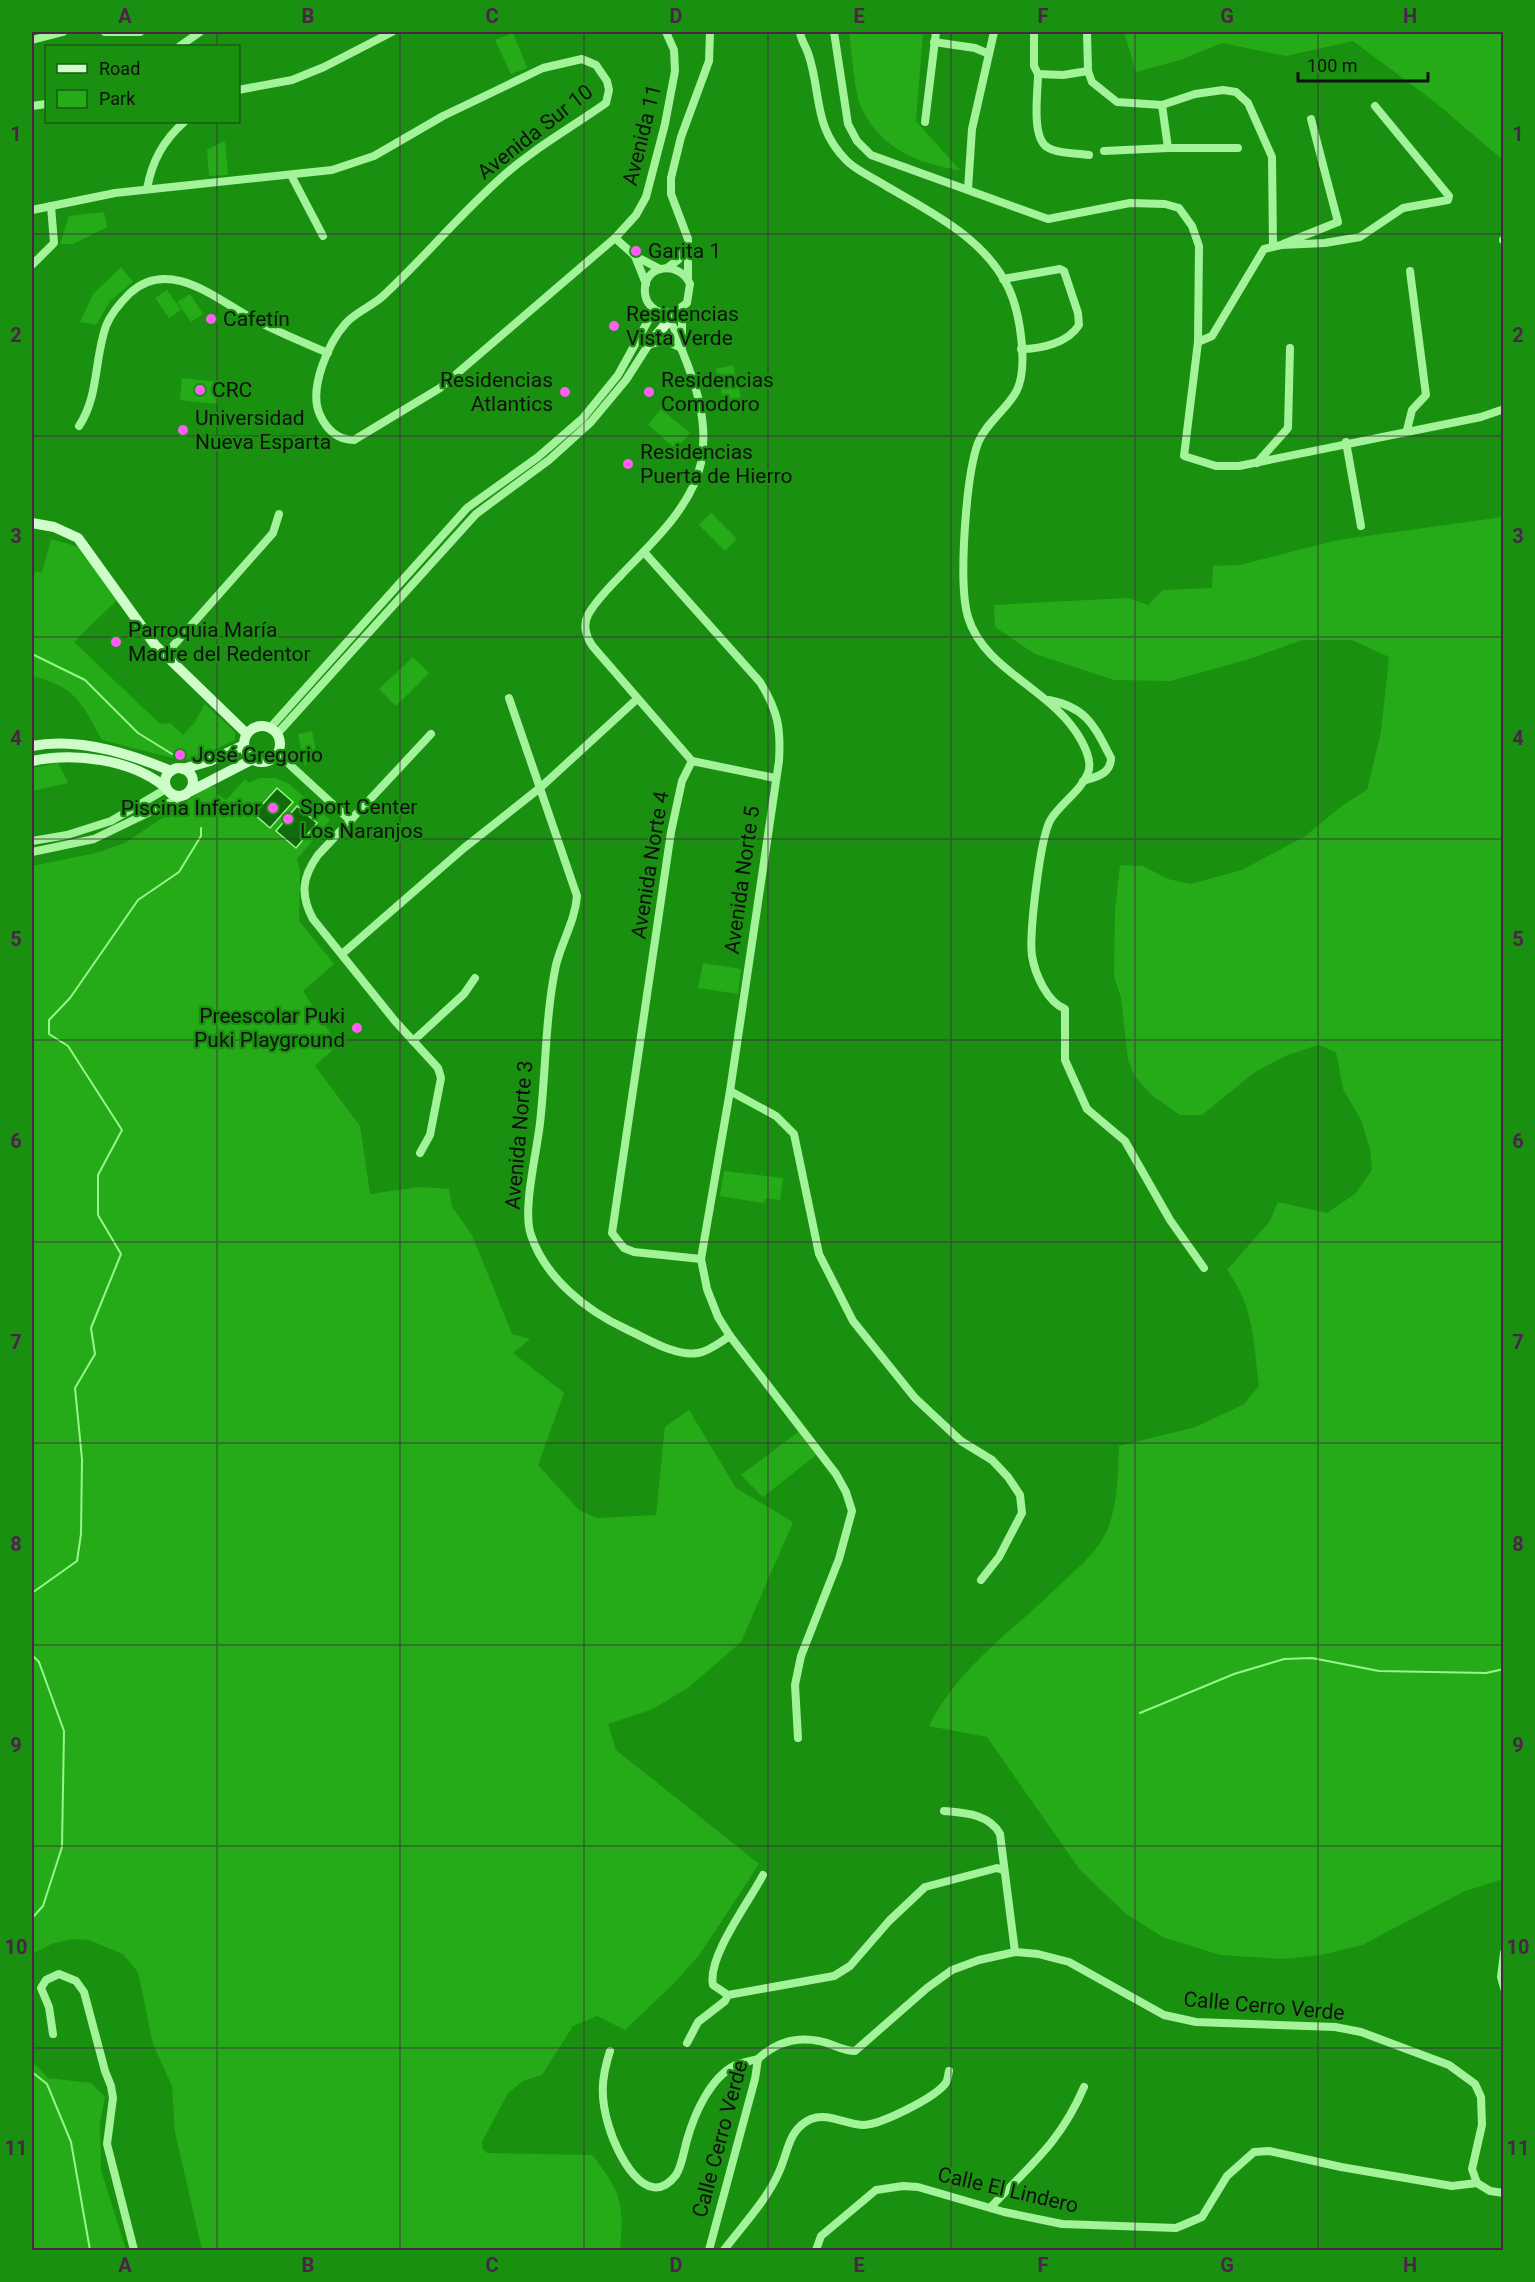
<svg xmlns="http://www.w3.org/2000/svg" width="1535" height="2282" font-family="Roboto,sans-serif">
<style>
.green{fill:#25ab18}
.water{fill:#106c0a;stroke:#97f68c;stroke-width:1.5}
.lines{fill:none;stroke-linecap:round;stroke-linejoin:round}
.stream{stroke:#97f68c;stroke-width:2}
.street{stroke:#a3f39b;stroke-width:8}
.secondary{stroke:#cefdca;stroke-width:10}
.grid{fill:none;stroke:#4c244a;stroke-width:1.5;stroke-opacity:0.55}
.poi-dot{fill:#ff5df3;stroke:#1a9010;stroke-width:2}
.labels{text-anchor:middle;stroke-width:4.5;stroke-linejoin:round;paint-order:stroke}
.street-label{font-size:21px;fill:#111;stroke:#1a9010}
.poi-label{font-size:21px;fill:#111;stroke:#1a9010;text-anchor:start}
.neatline{fill:none;stroke:#4c244a;stroke-width:2}
.grid-label{font-size:20px;text-anchor:middle;font-weight:bold;fill:#4c244a}
</style>
<rect width="100%" height="100%" fill="#1a9010"/>
<g class="green">
<path d="M849 32H923L916 121 960 170C920 165 880 148 862 109 854 93 852 51 849 32Z"/>
<polygon points="1124,32 1503,32 1503,160 1436,103 1353,41 1286,56 1222,43 1180,60 1136,72"/>
<polygon points="513,33 527,68 511,74 495,40"/>
<polygon points="225,141 228,175 209,176 207,150"/>
<polygon points="104,212 107,227 73,244 60,244 69,216"/>
<polygon points="121,267 133,282 110,301 96,325 80,322 93,294"/>
<polygon points="167,290 181,310 169,318 155,298"/>
<polygon points="190,294 203,314 191,322 177,302"/>
<polygon points="733,365 741,397 724,402 716,369"/>
<polygon points="182,378 220,382 217,404 180,400"/>
<polygon points="661,409 690,433 676,449 648,425"/>
<polygon points="711,513 737,539 725,551 699,525"/>
<path d="M1503 517V1879L1465 1891 1362 1945 1321 1955 1283 1959 1220 1955 1163 1937 1126 1914 1080 1870 987 1737 929 1726C960 1664 1017 1628 1065 1580 1078 1568 1093 1555 1102 1540 1118 1514 1118 1475 1119 1446L1196 1427 1244 1404 1259 1386C1253 1341 1255 1309 1227 1270L1270 1221 1278 1202 1327 1213 1355 1194 1372 1170 1370 1149 1361 1120 1343 1089 1336 1052 1318 1045 1285 1056 1255 1072 1202 1115H1180L1150 1094 1134 1075 1128 1059 1121 998 1114 976 1115 911 1120 865 1143 866 1168 879 1190 884 1242 870 1304 837 1343 805 1367 790 1381 732 1389 657 1352 640H1302L1246 660 1170 681 1114 680 1035 654 995 627 994 605 1128 598 1148 605 1163 590 1212 588 1213 566 1240 565 1338 540Z"/>
<path d="M51 539 82 548 119 598 74 642 160 724 170 723 183 735 195 722 205 704 235 732V740L194 759 180 760 102 740C81 702 76 687 32 676V579L36 571 42 573Z"/>
<polygon points="413,657 429,673 396,706 379,689"/>
<polygon points="312,731 318,761 304,765 298,734"/>
<polygon points="58,763 68,783 32,791 32,768"/>
<path d="M259 778H276L289 784 330 820 297 859 300 870 299 921 334 964 303 991 338 1045 315 1066 360 1126 370 1194 420 1187 449 1189 452 1207 472 1235 512 1334 530 1339 513 1353 564 1393 538 1465 579 1510 597 1518 656 1515 665 1427 689 1410 736 1488 793 1522 741 1642 689 1687 653 1709 608 1724 616 1750 759 1864 700 1954 673 1984 625 2030 597 2016 573 2026 542 2075 523 2081 508 2093 482 2142 483 2149 487 2153 592 2155C622 2193 624 2204 620 2250H202L175 2132 172 2086 153 2044 138 1972 123 1954 89 1940 71 1939 51 1944 32 1954V866L96 853 125 843 207 788 214 786 218 788 216 793 226 800 245 779 249 783Z"/>
<polygon points="703,963 741,969 738,994 698,988"/>
<polygon points="724,1171 783,1178 780,1200 765,1198 764,1203 720,1196"/>
<polygon points="798,1432 816,1455 763,1497 741,1475"/>
<polygon points="32,2061 48,2078 91,2083 105,2097 100,2123 101,2170 126,2250 32,2250"/>
</g>
<g class="water">
<polygon points="277,788 293,802 270,828 254,814"/>
<polygon points="297,806 317,823 296,848 276,831"/>
</g>
<g class="lines">
<g class="stream">
<polyline points="32,654 85,680 138,733 172,754"/>
<polyline points="32,1593 77,1561 81,1534 82,1459 75,1388 95,1354 91,1328 121,1254 98,1215 98,1175 122,1130 68,1046 49,1034 49,1020 70,998 138,900 179,872 201,836 201,828"/>
<polyline points="32,1655 39,1662 64,1731 62,1847 43,1906 32,1918"/>
<polyline points="1140,1713 1234,1674 1284,1659 1312,1658 1379,1671 1486,1673 1504,1669"/>
<polyline points="32,2072 47,2084 71,2142 90,2250"/>
</g>
<g class="street">
<polyline points="105,32 140,32"/>
<path d="M800 32C801 40 805 45 808 53 822 93 812 126 847 161 857 171 874 178 886 186 932 213 985 238 1009 289 1020 313 1029 368 1016 392 1005 411 986 423 978 443 966 476 958 584 968 617 984 671 1053 689 1081 740 1086 749 1092 763 1088 773 1081 791 1061 803 1051 819 1040 836 1029 935 1032 956 1035 974 1047 1002 1065 1009V1060L1087 1109 1125 1141 1170 1220 1204 1268"/>
<polyline points="834,32 848,124 857,141 871,155 1048,219 1130,203 1165,204 1179,208 1192,226 1199,246 1198,342 1184,456 1216,466 1239,466 1481,417 1504,409"/>
<polyline points="1034,32 1034,66 1038,74 1063,75 1088,71"/>
<polyline points="1087,32 1088,71 1092,82 1117,102 1162,105 1195,94 1223,90 1236,92 1248,103 1272,157 1273,246"/>
<polyline points="32,40 63,32"/>
<polyline points="934,42 975,48 989,54"/>
<polyline points="180,46 200,32"/>
<path d="M1038 74C1038 91 1031 137 1047 147 1057 154 1077 153 1089 155"/>
<polyline points="238,90 292,80 324,67 392,32"/>
<polyline points="1162,105 1168,148 1238,148"/>
<polyline points="32,106 46,104"/>
<polyline points="925,122 936,32"/>
<polyline points="1104,151 1168,148"/>
<polyline points="291,175 323,236"/>
<path d="M147 189C152 161 163 141 184 122"/>
<polyline points="968,189 972,129 994,32"/>
<path d="M32 210 115 193 332 170 374 156 443 116 543 68 582 59 596 65 607 81 609 90 606 103C572 127 533 149 502 177 460 214 424 258 383 296 372 306 356 312 346 323 328 343 308 390 320 415 327 430 338 440 354 440L440 388 615 238 636 215 646 197 665 124 675 71 674 50 666 32"/>
<polyline points="615,238 635,256 660,269"/>
<polyline points="1503,240 1504,240"/>
<polyline points="1283,244 1338,222 1311,119"/>
<polyline points="635,256 646,284"/>
<polyline points="32,265 54,243 51,206"/>
<polyline points="667,268 678,260 686,247"/>
<polyline points="688,279 688,239 671,194 671,178 681,137 709,61 710,32"/>
<path d="M1003 279 1060 269 1064 271 1078 313 1079 325C1068 343 1041 349 1021 349"/>
<path d="M656 311 673 313 687 303 690 284C680 260 642 264 645 293 646 309 662 312 671 323 676 329 678 340 681 348 696 384 709 423 701 463 692 506 653 542 623 573 611 586 596 600 588 615 582 626 587 640 595 649L692 761 682 781 671 832 612 1233 624 1248 634 1252 701 1259"/>
<polyline points="1198,342 1212,336 1264,249 1281,245 1325,243 1360,237 1403,208 1448,200 1449,196 1375,106"/>
<polyline points="682,347 682,308"/>
<path d="M79 426C99 396 94 360 106 326 111 313 120 303 130 293 171 256 219 302 257 321 280 333 305 343 328 353"/>
<polyline points="1407,430 1412,410 1426,395 1410,271"/>
<polyline points="1346,442 1361,526"/>
<polyline points="1257,463 1288,428 1290,348"/>
<polyline points="165,655 273,533 279,514"/>
<path d="M509 698 577 896C575 921 562 941 556 965 545 1017 546 1071 540 1123 537 1152 522 1210 531 1235 545 1278 587 1311 626 1329 646 1338 675 1357 698 1353 710 1351 720 1342 730 1336L718 1317 707 1289 701 1259 730 1091 779 761C781 728 778 711 760 682L644 552"/>
<path d="M1049 700C1088 708 1094 726 1111 758 1111 774 1096 777 1083 781"/>
<polyline points="270,728 467,508 538,457 583,418 618,375 654,310"/>
<polyline points="277,734 476,514 549,460 591,422 626,380 649,344 667,341 681,348"/>
<polyline points="278,754 351,821"/>
<polyline points="692,761 775,778"/>
<polyline points="32,841 67,835 111,821 166,789"/>
<polyline points="32,852 94,839 181,797"/>
<polyline points="342,954 464,848 541,787 637,699"/>
<polyline points="413,1041 464,994 475,978"/>
<polyline points="730,1091 776,1116 794,1134 819,1254 853,1321 915,1398 961,1441 992,1460 1008,1477 1020,1495 1022,1513 999,1557 981,1580"/>
<path d="M420 1153 430 1135 441 1078 438 1068 395 1021 313 919C300 895 302 877 318 855L431 734"/>
<polyline points="730,1336 836,1474 846,1492 852,1511 839,1559 801,1656 795,1685 798,1738"/>
<path d="M944 1811C965 1813 989 1814 1000 1834L1015 1952"/>
<path d="M763 1875C749 1902 707 1957 713 1985L728 1995 834 1976 850 1966 889 1921 925 1887 997 1868 1003 1870"/>
<polyline points="1504,1953 1501,1977 1504,1988"/>
<polyline points="53,2034 49,2007 41,1988 46,1980 59,1974 76,1981 84,1992 105,2071 111,2086 113,2098 107,2144 134,2250"/>
<polyline points="687,2043 698,2022 725,2001 728,1995"/>
<path d="M610 2051C601 2079 600 2098 609 2127 616 2151 646 2214 676 2175 682 2166 684 2150 687 2140 694 2115 710 2077 736 2065 742 2062 751 2061 758 2059"/>
<path d="M991 2207C1031 2164 1060 2143 1084 2087"/>
<path d="M709 2250 755 2079 758 2059C775 2043 794 2036 819 2041 832 2043 842 2051 855 2051L927 1988 952 1970 979 1960 1015 1952 1038 1954 1069 1962 1164 2015 1196 2022 1335 2027 1361 2032 1449 2065 1475 2084 1481 2097 1482 2125 1472 2169 1477 2183"/>
<path d="M724 2250C742 2226 767 2200 779 2172 788 2153 788 2129 811 2119 828 2112 846 2125 864 2125 882 2124 934 2098 945 2084 948 2081 948 2075 949 2071"/>
<polyline points="816,2250 821,2236 876,2190 903,2186 918,2187 1004,2212 1062,2224 1176,2228 1202,2217 1227,2176 1254,2152 1269,2151 1341,2167 1452,2186 1477,2183 1490,2191 1504,2193"/>
</g>
<g class="secondary">
<polyline points="649,344 676,312"/>
<polyline points="32,523 54,527 78,538 155,645 247,734"/>
<circle cx="262" cy="744" r="18"/>
<path d="M32 746C77 737 129 753 171 771"/>
<path d="M32 761C73 752 131 759 165 787"/>
<circle cx="179" cy="782" r="14"/>
<polyline points="183,769 210,761 244,745"/>
<polyline points="191,791 253,759"/>
</g>
</g>
<path class="grid" d="M217 32V46M400 32V2250M584 32V2250M768 32V2250M951 32V2250M1135 32V2250M1318 32V2250M217 122V2250M32 234H1504M32 436H1504M32 637H1504M32 839H1504M32 1040H1504M32 1242H1504M32 1443H1504M32 1645H1504M32 1846H1504M32 2048H1504"/>
<g class="poi-dot">
<circle cx="636" cy="251" r="6"/>
<circle cx="211" cy="319" r="6"/>
<circle cx="614" cy="326" r="6"/>
<circle cx="200" cy="390" r="6"/>
<circle cx="565" cy="392" r="6"/>
<circle cx="649" cy="392" r="6"/>
<circle cx="183" cy="430" r="6"/>
<circle cx="628" cy="464" r="6"/>
<circle cx="116" cy="642" r="6"/>
<circle cx="180" cy="755" r="6"/>
<circle cx="273" cy="808" r="6"/>
<circle cx="288" cy="819" r="6"/>
<circle cx="357" cy="1028" r="6"/>
</g>
<g class="labels">
<g class="street-label">
<text transform="translate(535 132) rotate(-38)" y="7">Avenida Sur 10</text>
<text transform="translate(642 135) rotate(-76)" y="7">Avenida 11</text>
<text transform="translate(650 865) rotate(-81)" y="7">Avenida Norte 4</text>
<text transform="translate(742 880) rotate(-82)" y="7">Avenida Norte 5</text>
<text transform="translate(519 1135) rotate(-85)" y="7">Avenida Norte 3</text>
<text transform="translate(1264 2006) rotate(5)" y="7">Calle Cerro Verde</text>
<text transform="translate(720 2139) rotate(-75)" y="7">Calle Cerro Verde</text>
<text transform="translate(1008 2190) rotate(13)" y="7">Calle El Lindero</text>
</g>
<g class="poi-label">
<text x="648" y="258">Garita 1</text>
<text x="626" y="321">Residencias<tspan x="626" dy="24">Vista Verde</tspan></text>
<text x="223" y="326">Cafetín</text>
<text x="553" y="387" text-anchor="end">Residencias<tspan x="553" dy="24">Atlantics</tspan></text>
<text x="661" y="387">Residencias<tspan x="661" dy="24">Comodoro</tspan></text>
<text x="212" y="397">CRC</text>
<text x="195" y="425">Universidad<tspan x="195" dy="24">Nueva Esparta</tspan></text>
<text x="640" y="459">Residencias<tspan x="640" dy="24">Puerta de Hierro</tspan></text>
<text x="128" y="637">Parroquia María<tspan x="128" dy="24">Madre del Redentor</tspan></text>
<text x="192" y="762">José Gregorio</text>
<text x="300" y="814">Sport Center<tspan x="300" dy="24">Los Naranjos</tspan></text>
<text x="261" y="815" text-anchor="end">Piscina Inferior</text>
<text x="345" y="1023" text-anchor="end">Preescolar Puki<tspan x="345" dy="24">Puki Playground</tspan></text>
</g>
</g>
<rect width="1535" height="2282" fill="none" stroke="#1a9010" stroke-width="66"/>
<rect x="45" y="45" width="195" height="78" fill="#1a9010" stroke="#165d10" stroke-width="1.5"/>
<rect x="57" y="64" width="30" height="9" fill="#cefdca" stroke="#165d10" stroke-width="1.5"/>
<text x="99" y="75" font-size="18" fill="#111111">Road</text>
<rect x="57" y="90" width="30" height="18" fill="#25ab18" stroke="#165d10" stroke-width="1.5"/>
<text x="99" y="105" font-size="18" fill="#111111">Park</text>
<path d="M1298 72v9h130v-9" fill="none" stroke="#111111" stroke-width="3"/>
<text x="1307" y="72" font-size="18" fill="#111111" stroke="#1a9010" stroke-width="4.5" paint-order="stroke">100 m</text>
<rect x="33" y="33" width="1469" height="2216" class="neatline"/>
<g class="grid-label">
<text x="125" y="23">A</text>
<text x="308" y="23">B</text>
<text x="492" y="23">C</text>
<text x="676" y="23">D</text>
<text x="859" y="23">E</text>
<text x="1043" y="23">F</text>
<text x="1227" y="23">G</text>
<text x="1410" y="23">H</text>
<text x="16" y="141">1</text>
<text x="1518" y="141">1</text>
<text x="16" y="342">2</text>
<text x="1518" y="342">2</text>
<text x="16" y="543">3</text>
<text x="1518" y="543">3</text>
<text x="16" y="745">4</text>
<text x="1518" y="745">4</text>
<text x="16" y="946">5</text>
<text x="1518" y="946">5</text>
<text x="16" y="1148">6</text>
<text x="1518" y="1148">6</text>
<text x="16" y="1349">7</text>
<text x="1518" y="1349">7</text>
<text x="16" y="1551">8</text>
<text x="1518" y="1551">8</text>
<text x="16" y="1752">9</text>
<text x="1518" y="1752">9</text>
<text x="16" y="1954">10</text>
<text x="1518" y="1954">10</text>
<text x="16" y="2155">11</text>
<text x="1518" y="2155">11</text>
<text x="125" y="2272">A</text>
<text x="308" y="2272">B</text>
<text x="492" y="2272">C</text>
<text x="676" y="2272">D</text>
<text x="859" y="2272">E</text>
<text x="1043" y="2272">F</text>
<text x="1227" y="2272">G</text>
<text x="1410" y="2272">H</text>
</g>
</svg>
